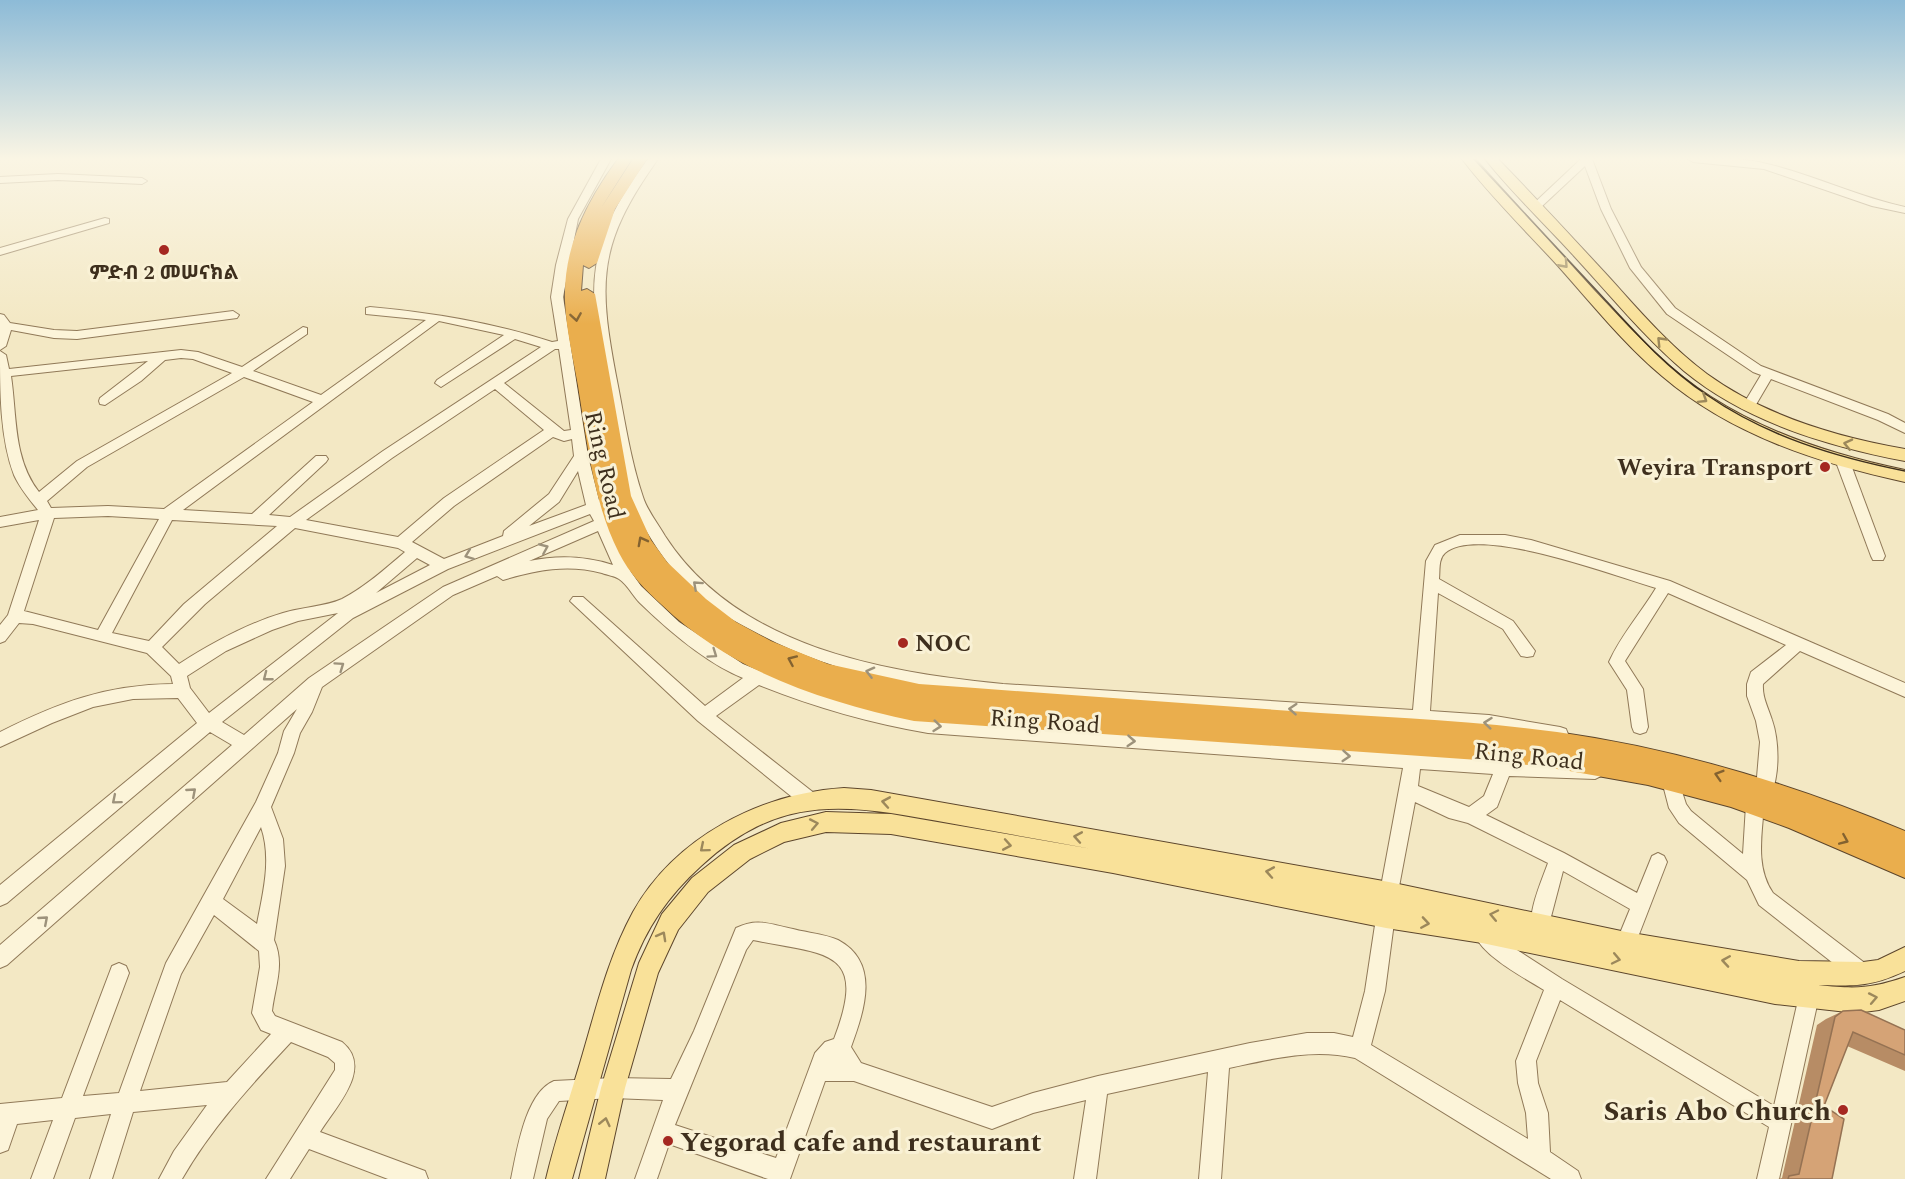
<svg xmlns="http://www.w3.org/2000/svg" width="1905" height="1179" font-family="Spectral,'Noto Sans Ethiopic',serif">
<style>
.lines{fill:none;stroke-linecap:round;stroke-linejoin:round}
.minor-casing{stroke:#907958;stroke-width:2}
.major-casing{stroke:#5d462c;stroke-width:2}
.highway-casing{stroke:#5d462c;stroke-width:2}
.minor{fill:#fcf4d9;fill-rule:evenodd}
.major{fill:#f9e199;fill-rule:evenodd}
.highway{fill:#eaae4d;fill-rule:evenodd}
.tram{stroke:#3e2f1d;stroke-width:1.5}
.wall{fill:#b78c65}
.building{fill:#d5a376;stroke:#957253;stroke-width:1.5}
.oneway{stroke:#9c885b}
.oneway2{stroke:#836230}
.oneway3{stroke:#9d927b}
.poi-dot{fill:#a52821;stroke:#f9f1d5;stroke-width:2}
.labels{text-anchor:middle;stroke-width:6;stroke-linejoin:round;paint-order:stroke}
.far-poi-label{font-size:20px;font-weight:bold;fill:#3e2f1d;stroke:#f9f1d5}
.street-label{font-size:24px;fill:#3e2f1d;stroke:#f9f1d5}
.poi-label{font-size:24px;font-weight:bold;fill:#3e2f1d;stroke:#f9f1d5;text-anchor:end}
.near-poi-label{font-size:28px;font-weight:bold;fill:#3e2f1d;stroke:#f9f1d5;text-anchor:end}
</style>
<rect width="100%" height="100%" fill="#f3e8c4"/>
<g class="lines">
<defs>
<g id="minor">
<path d="M601 159H611L578 219 563 297 588 456 599 500H607L609 504 602 509 605 516H614L616 520 610 526 631 572 641 586 679 622 743 664 810 691 854 704 928 719 1601 766 1604 771 1601 776 1595 779 1509 776 1497 807 1486 815 1564 853 1637 893 1652 856 1658 853 1664 856 1667 862 1633 950 1626 952 1619 950 1616 943 1630 909 1563 871 1547 932 1540 934 1533 932C1526 915 1542 880 1548 863L1468 823 1449 818 1415 802 1398 892 1385 991 1371 1045 1528 1139 1526 1113 1518 1083 1516 1061 1544 990C1523 977 1484 957 1474 934L1477 927 1484 925 1491 927 1514 948 1562 979 1774 1106 1799 996 1802 989 1809 986 1816 989 1819 996 1779 1179H1757L1769 1127 1560 1000 1536 1061 1538 1083 1548 1113 1550 1152 1578 1171 1581 1179H1551L1355 1058C1313 1048 1271 1059 1229 1068L1221 1179H1199L1208 1072 1107 1094 1096 1179H1074L1086 1100 1033 1113 992 1129 854 1081H825L790 1179H768L669 1144 657 1179H635L663 1100 613 1098 559 1101 547 1119 533 1179H511C517 1151 525 1093 554 1081L613 1078 671 1079 694 1031 736 928C758 917 771 925 793 929 808 933 825 934 838 940 881 963 864 1011 851 1047L861 1063 992 1107 1033 1093 1098 1076 1250 1043 1307 1033H1334L1353 1037 1365 991 1380 892 1403 768 928 733C869 723 814 707 759 685L716 716 814 793 817 799 814 805 808 807 802 805 698 721 570 601 573 597H583L705 706 743 678C706 663 669 631 640 603 633 596 627 584 619 579 615 576 607 575 602 573 567 564 537 570 503 580L497 576 453 595 322 687 312 712 300 733 294 753 271 807 283 839 285 866 274 940C285 964 275 986 272 1011L275 1016 342 1042C374 1068 336 1106 320 1132L425 1171 428 1179H388L309 1149 290 1179H266L335 1070V1063L328 1057 291 1042C251 1085 211 1128 182 1179H159L174 1151 207 1105 133 1112 112 1179H90L111 1114 75 1118 53 1179H31L53 1120 17 1124 8 1150 0 1153V1104L62 1098 112 966 119 963 126 966 129 973 83 1096 119 1093 166 963 256 802 278 753 284 731 297 709 7 965 0 968V945L232 745 210 732 7 903 0 906V885L197 723 178 698 133 699 93 707 52 723 0 747V732C60 702 105 685 173 684L171 676 147 653 33 624 19 623 5 641 0 643V625L8 615 39 520 0 527V517L38 510C29 499 20 488 14 475 0 438 0 391 0 351L6 355 9 369 181 350 198 352 242 367 303 327 307 328V334L253 371 321 395 426 320 366 314V308L370 307C434 313 490 322 552 342L558 341 551 297 556 265 568 219ZM439 321 504 335 437 380 435 383 441 387 515 339 541 347 383 451 290 517 269 515 326 462 328 459 326 456H316L252 514 183 510ZM555 349H559L571 430 564 431 504 383ZM181 358 193 359 232 373 77 461 39 492C13 459 17 416 11 376L148 361 100 398 99 401 100 404 105 405 141 381 165 360ZM244 377 313 402 164 509 108 506 51 508 47 501 87 467ZM495 389 544 430 444 498 398 537 306 520 392 458ZM553 437 564 441 572 439 574 456 549 494 504 531 503 536 444 559 412 542 454 506ZM578 471 586 505 529 526 559 502ZM590 514 594 521 443 587 309 678 244 735 222 722 353 618 448 569ZM108 516 159 519 98 630 24 611 54 518ZM172 520 277 526 184 604 149 641 112 633ZM295 528 398 548 405 552C385 569 365 587 342 599 324 607 302 607 283 613 246 624 212 643 179 664L162 647 205 604ZM598 531 613 565C585 556 558 555 529 561ZM417 558 430 565 376 593ZM338 613 209 713 190 688 187 676 226 651 272 630 298 621ZM1420 769 1493 774 1484 796 1469 807 1418 786ZM261 827C272 859 263 892 257 924L223 899ZM214 915 259 951 260 967 252 1013 261 1030 271 1034 227 1082 140 1091 181 974ZM753 940C826 955 869 948 834 1039L825 1042 815 1053 776 1158 675 1125 746 950Z"/>
<path d="M648 159H658C596 246 598 283 618 386 625 422 631 462 643 497 647 510 658 524 665 536 737 647 881 672 1003 684L1413 710 1426 561 1435 545 1460 535H1505L1531 540 1670 581 1905 683V697L1800 651 1763 684C1762 697 1768 707 1772 720 1779 740 1780 774 1771 794L1765 797 1759 794 1756 789 1760 742 1756 721 1747 696V684L1751 672 1786 645 1668 593 1625 661 1643 689 1648 727 1646 732 1640 734 1634 732 1632 727 1627 690 1609 662C1621 635 1641 613 1656 588 1615 576 1479 524 1445 553 1438 559 1440 571 1439 579L1513 621 1535 651 1533 656 1527 657 1521 656 1503 629 1438 593 1430 711 1489 715 1560 727 1566 729 1568 734 1566 739 1560 741 1489 729 1003 698C917 689 836 675 759 634 734 621 708 607 688 586 664 562 644 530 630 500 625 489 624 476 622 465 616 438 610 412 605 385 587 285 585 243 648 159Z"/>
<polygon points="1581,159 1592,159 1611,209 1641,267 1675,308 1761,366 1888,414 1905,423 1905,433 1878,420 1771,379 1754,408 1744,408 1743,405 1761,375 1753,372 1667,314 1630,268 1601,209 1585,166 1540,208 1531,206"/>
<path d="M1688 159C1714 159 1742 157 1767 164 1814 175 1858 197 1905 207V213L1872 206 1764 169 1693 162Z"/>
<polygon points="58,174 142,178 147,181 142,184 58,180 0,183 0,177"/>
<polygon points="105,218 109,219 109,223 0,255 0,248"/>
<polygon points="233,311 239,315 237,318 77,339 54,338 11,330 6,346 0,350 0,314 4,315 10,323 54,330 77,331"/>
<polygon points="1843,457 1850,462 1885,556 1883,560 1873,560 1871,556 1836,462"/>
<path d="M1671 773 1677 776 1686 804 1691 811 1743 854 1746 805 1749 799 1755 797 1761 799 1764 805C1762 834 1755 867 1773 893L1870 967 1873 974 1870 981 1863 984 1856 981 1759 905 1747 880 1679 823 1669 808 1662 781 1665 776Z"/>
</g>
<g id="major">
<path d="M1462 159H1475C1515 203 1554 246 1594 290 1631 329 1665 368 1711 397 1770 435 1837 456 1905 470V482C1818 463 1731 435 1662 376 1624 344 1592 304 1559 267 1527 232 1491 197 1462 159Z"/>
<path d="M1485 159H1498C1535 197 1571 236 1607 275 1638 309 1669 346 1707 374 1765 416 1836 437 1905 449V461C1827 446 1746 422 1684 371 1644 337 1610 295 1574 256 1545 224 1512 193 1485 159Z"/>
<path d="M844 788 871 790 1389 882 1626 932 1799 961 1863 962 1878 960 1905 947V971C1871 987 1855 986 1818 985 1855 989 1870 989 1905 977V1001L1879 1010 1856 1013 1775 1004 1482 943 1386 928 1113 873 891 834 826 832 784 842 750 859 708 892 678 930 658 973 625 1088 605 1179H579L601 1088 639 963 662 914 692 878 734 845 781 823 826 812 891 814 1092 849C1044 840 997 832 949 823 850 805 782 791 701 866 668 896 646 928 631 970L572 1179H546C556 1136 571 1095 583 1053 597 1005 609 956 633 912 675 837 761 793 844 788Z"/>
</g>
<path id="highway" d="M618 159H632L601 208 633 159H647L615 209 597 263 589 268 583 265 581 291 587 289 595 294 631 496 651 540 667 562 706 599 736 622 771 641 828 664 919 684C1043 693 1167 702 1291 711 1380 717 1469 720 1557 732 1677 749 1793 784 1905 831V878L1789 828 1731 807 1648 785 1564 770 1507 762 914 721C822 701 732 672 662 605 645 590 629 573 619 553 593 502 587 441 578 386 573 358 566 329 565 301 563 247 587 201 618 159Z"/>
</defs>
<use href="#minor" class="minor-casing"/>
<use href="#major" class="major-casing"/>
<use href="#highway" class="highway-casing"/>
<use href="#minor" class="minor"/>
<use href="#major" class="major"/>
<use href="#highway" class="highway"/>
<path class="tram" d="M1474 159C1515 203 1557 248 1598 292 1632 329 1665 367 1707 395 1766 436 1835 457 1905 471"/>
</g>
<polygon class="wall" points="1843,1011 1905,1030 1905,1071 1847,1046 1824,1106 1832,1179 1778,1179 1782,1178 1817,1025 1826,1019"/>
<polygon class="building" points="1861,1010 1905,1030 1905,1055 1853,1032 1824,1106 1844,1119 1832,1179 1788,1179 1789,1176 1799,1174 1835,1017 1843,1011"/>
<defs><path id="oneway-chevron" d="M-2-3.5L2.5 0L-2 3.5" fill="none" stroke-width="1.6" stroke-linecap="round" stroke-linejoin="round" transform="scale(1.5)"/></defs>
<g class="oneway">
<use href="#oneway-chevron" transform="translate(1564 264) rotate(48)"/>
<use href="#oneway-chevron" transform="translate(1661 341) rotate(-134)"/>
<use href="#oneway-chevron" transform="translate(1703 399) rotate(32)"/>
<use href="#oneway-chevron" transform="translate(1848 444) rotate(-167)"/>
<use href="#oneway-chevron" transform="translate(886 802) rotate(-170)"/>
<use href="#oneway-chevron" transform="translate(814 824) rotate(-11)"/>
<use href="#oneway-chevron" transform="translate(1078 837) rotate(-170)"/>
<use href="#oneway-chevron" transform="translate(1007 845) rotate(10)"/>
<use href="#oneway-chevron" transform="translate(704 848) rotate(140)"/>
<use href="#oneway-chevron" transform="translate(1270 872) rotate(-170)"/>
<use href="#oneway-chevron" transform="translate(1494 915) rotate(-168)"/>
<use href="#oneway-chevron" transform="translate(1425 923) rotate(9)"/>
<use href="#oneway-chevron" transform="translate(662 936) rotate(-61)"/>
<use href="#oneway-chevron" transform="translate(1616 959) rotate(12)"/>
<use href="#oneway-chevron" transform="translate(1726 961) rotate(-171)"/>
<use href="#oneway-chevron" transform="translate(1873 998) rotate(-11)"/>
<use href="#oneway-chevron" transform="translate(605 1122) rotate(-77)"/>
</g>
<g class="oneway2">
<use href="#oneway-chevron" transform="translate(576 317) rotate(81)"/>
<use href="#oneway-chevron" transform="translate(642 541) rotate(-118)"/>
<use href="#oneway-chevron" transform="translate(792 660) rotate(-156)"/>
<use href="#oneway-chevron" transform="translate(1719 775) rotate(-163)"/>
<use href="#oneway-chevron" transform="translate(1844 840) rotate(23)"/>
</g>
<g class="oneway3">
<use href="#oneway-chevron" transform="translate(544 548) rotate(-23)"/>
<use href="#oneway-chevron" transform="translate(469 555) rotate(159)"/>
<use href="#oneway-chevron" transform="translate(697 585) rotate(-138)"/>
<use href="#oneway-chevron" transform="translate(713 654) rotate(35)"/>
<use href="#oneway-chevron" transform="translate(340 666) rotate(-35)"/>
<use href="#oneway-chevron" transform="translate(870 672) rotate(-166)"/>
<use href="#oneway-chevron" transform="translate(267 677) rotate(142)"/>
<use href="#oneway-chevron" transform="translate(1293 709) rotate(-176)"/>
<use href="#oneway-chevron" transform="translate(1488 723) rotate(-174)"/>
<use href="#oneway-chevron" transform="translate(937 726) rotate(6)"/>
<use href="#oneway-chevron" transform="translate(1131 741) rotate(4)"/>
<use href="#oneway-chevron" transform="translate(1346 756) rotate(4)"/>
<use href="#oneway-chevron" transform="translate(192 792) rotate(-41)"/>
<use href="#oneway-chevron" transform="translate(116 800) rotate(140)"/>
<use href="#oneway-chevron" transform="translate(44 920) rotate(-41)"/>
</g>
<linearGradient id="sky" x2="0" y2="1"><stop stop-color="#8dbbd7"/><stop offset="0.49" stop-color="#faf5e4"/><stop offset="1" stop-color="#faf5e4" stop-opacity="0"/></linearGradient>
<rect width="1905" height="324" fill="url(#sky)"/>
<g class="poi-dot">
<circle cx="164" cy="250" r="6"/>
<circle cx="1825" cy="467" r="6"/>
<circle cx="903" cy="643" r="6"/>
<circle cx="1843" cy="1110" r="6"/>
<circle cx="668" cy="1141" r="6"/>
</g>
<g class="labels">
<g class="far-poi-label">
<text x="164" y="279">ምድብ 2 መሠናክል</text>
</g>
<g class="street-label">
<text transform="translate(605 465) rotate(77)" y="8">Ring Road</text>
<text transform="translate(1045 721) rotate(4)" y="8">Ring Road</text>
<text transform="translate(1529 756) rotate(6)" y="8">Ring Road</text>
</g>
<g class="poi-label">
<text x="1813" y="475">Weyira Transport</text>
<text x="915" y="651" text-anchor="start">NOC</text>
</g>
<g class="near-poi-label">
<text x="1831" y="1120">Saris Abo Church</text>
<text x="680" y="1151" text-anchor="start">Yegorad cafe and restaurant</text>
</g>
</g>
</svg>
